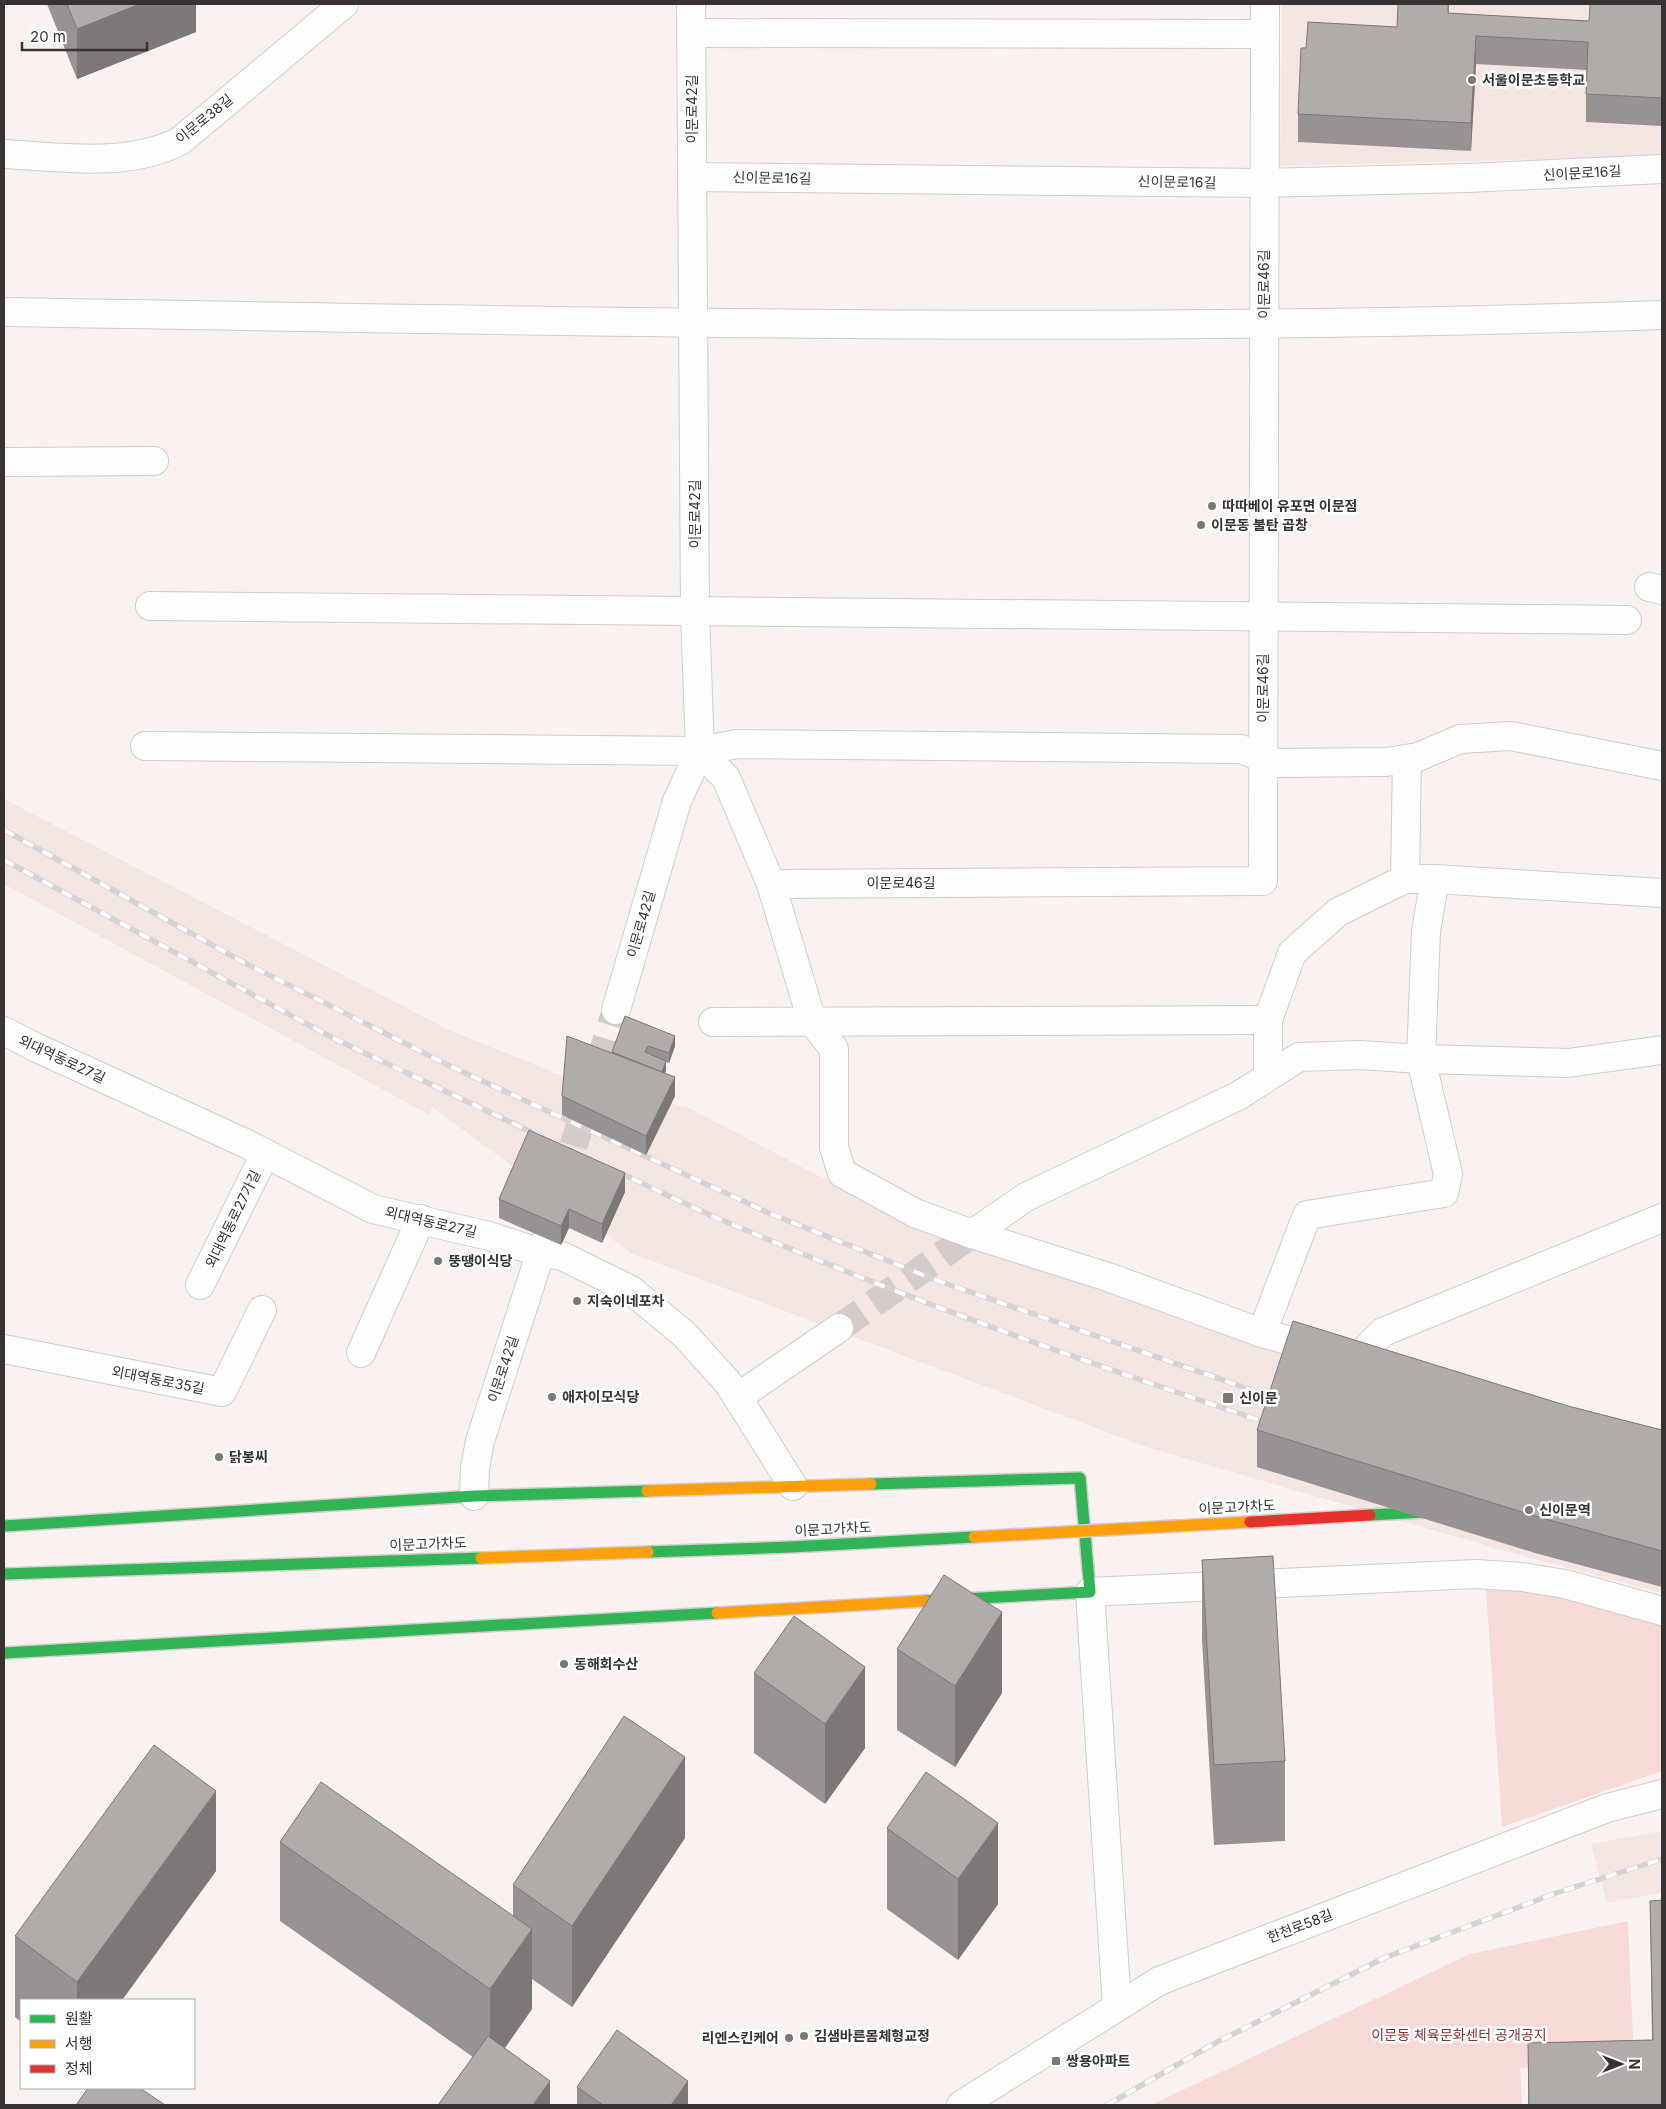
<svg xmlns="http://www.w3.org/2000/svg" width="1666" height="2109" font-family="Inter,'Noto Sans KR',sans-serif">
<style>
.built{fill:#f4e4e2}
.green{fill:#f7dad8}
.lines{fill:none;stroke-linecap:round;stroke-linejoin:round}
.street-tunnel{stroke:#d3ccca;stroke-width:28;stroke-dasharray:28 14;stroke-linecap:butt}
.street-casing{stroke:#d2cccb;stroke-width:30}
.fast-casing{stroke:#d2cccb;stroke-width:14}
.slow-casing{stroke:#d2cccb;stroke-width:14}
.street{stroke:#fefdfd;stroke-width:28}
.fast{stroke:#30b455;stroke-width:11}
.slow{stroke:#ff9f0a;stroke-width:11}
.rail-casing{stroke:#d5d3d2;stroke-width:5.5}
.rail{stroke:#fff;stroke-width:4;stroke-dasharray:11;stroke-linecap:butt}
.fast-bridge-casing{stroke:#d2cccb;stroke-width:14;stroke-linecap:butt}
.slow-bridge-casing{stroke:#d2cccb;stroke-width:14;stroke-linecap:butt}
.jam-bridge-casing{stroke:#d2cccb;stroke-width:14;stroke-linecap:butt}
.fast-bridge{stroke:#30b455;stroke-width:11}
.slow-bridge{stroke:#ff9f0a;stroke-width:11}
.jam-bridge{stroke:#e5322d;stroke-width:11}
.wall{fill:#989392}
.shaded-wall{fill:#7c7877}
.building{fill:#b1abaa;stroke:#7c7877}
.poi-dot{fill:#7c7674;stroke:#fff;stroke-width:2}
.labels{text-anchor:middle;stroke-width:5;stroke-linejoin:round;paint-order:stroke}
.poi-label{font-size:14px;font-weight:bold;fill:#383332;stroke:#fff;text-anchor:start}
.street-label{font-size:14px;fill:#383332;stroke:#fff}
.park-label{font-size:14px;fill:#883336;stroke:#fff}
</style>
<rect width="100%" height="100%" fill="#faf2f0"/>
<g class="built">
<polygon points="1282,4 1662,4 1662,156 1280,166"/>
<polygon points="4,799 447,1029 582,1084 687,1107 832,1183 972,1240 1662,1459 1662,1593 1505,1551 1146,1447 631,1253 432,1107 430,1115 4,884"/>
<polygon points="1662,1831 1662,1893 1607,1903 1591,1844"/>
</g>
<g class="green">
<polygon points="1486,1588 1561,1593 1662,1624 1662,1771 1502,1827"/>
<polygon points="1628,1921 1634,2061 1520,2068 1522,2105 1151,2105 1470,1954"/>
</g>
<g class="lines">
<g class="street-tunnel">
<polyline points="561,1186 616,1010"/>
<polyline points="839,1328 972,1234"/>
</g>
<defs>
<g id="street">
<polyline points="692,33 1265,34"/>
<path d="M4 154C60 157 128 168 180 141L344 4"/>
<polyline points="692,177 1264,183 1467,178 1662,169"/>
<path d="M4 312C556 321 1110 334 1662 315"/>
<polyline points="4,462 154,461"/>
<polyline points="1649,587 1662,590"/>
<path d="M150 606C643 612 1135 614 1627 620"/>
<polyline points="145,746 700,751 737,744 1241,749 1276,763 1386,762 1418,757 1460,739 1511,736 1662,766"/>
<polyline points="700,751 726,778 771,884 812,1021 834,1049 834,1147 842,1173 915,1213 972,1234 1108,1277 1262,1333"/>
<polyline points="1405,879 1407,759"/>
<polyline points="1435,879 1662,893"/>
<polyline points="771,884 1263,881 1265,4"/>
<polyline points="616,1010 677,801 700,751 695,612 691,4"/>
<polyline points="713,1022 1268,1020"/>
<polyline points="4,1031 37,1048 247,1144 373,1209 489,1236 541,1253 562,1256 631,1290 685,1335 729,1384 793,1486"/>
<polyline points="1268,1076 1268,1020 1292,953 1338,912 1405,879 1435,879 1426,931 1421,1059 1448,1174 1444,1193 1307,1215 1262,1333 1356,1359 1383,1332 1662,1218"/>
<polyline points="972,1234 1026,1197 1238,1096 1299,1057 1360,1055 1421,1059 1568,1063 1662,1050"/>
<polyline points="200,1285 265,1154"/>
<polyline points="4,1349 222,1392 262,1310"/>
<polyline points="361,1353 421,1219"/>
<polyline points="738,1397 839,1328"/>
<polyline points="474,1496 475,1468 480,1441 543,1245"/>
<polyline points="1117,2006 1090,1592 1476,1574 1522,1577 1565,1584 1662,1611"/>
<polyline points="961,2105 1159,1981 1607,1808 1662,1794"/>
</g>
<g id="fast">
<polyline points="871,1484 1080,1478 1090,1592 925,1601"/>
<polyline points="4,1526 474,1496 647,1491"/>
<polyline points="4,1653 717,1613"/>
</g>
<g id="slow">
<polyline points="647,1491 871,1484"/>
<polyline points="717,1613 925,1601"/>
</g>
</defs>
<use href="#street" class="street-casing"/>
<use href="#fast" class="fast-casing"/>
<use href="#slow" class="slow-casing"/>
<use href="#street" class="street"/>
<use href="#fast" class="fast"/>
<use href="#slow" class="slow"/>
<defs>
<g id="rail">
<polyline points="4,830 243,962 450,1066 769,1213 933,1279 1280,1400"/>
<polyline points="4,860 331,1037 542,1137"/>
<path d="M612 1169C653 1188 694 1209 736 1226 911 1301 1091 1364 1271 1424"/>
<polyline points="1107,2105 1217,2042 1384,1958 1556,1893 1662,1859"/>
</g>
</defs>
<use href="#rail" class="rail-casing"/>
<use href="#rail" class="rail"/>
<defs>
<g id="fast-bridge">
<polyline points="1370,1515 1443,1511"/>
<polyline points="648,1552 791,1547 974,1537"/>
<polyline points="4,1574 481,1558"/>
</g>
<g id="slow-bridge">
<polyline points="974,1537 1250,1522"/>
<polyline points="481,1558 648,1552"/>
</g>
<polyline id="jam-bridge" points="1250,1522 1370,1515"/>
</defs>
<use href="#fast-bridge" class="fast-bridge-casing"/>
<use href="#slow-bridge" class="slow-bridge-casing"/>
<use href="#jam-bridge" class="jam-bridge-casing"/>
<use href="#fast-bridge" class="fast-bridge"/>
<use href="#slow-bridge" class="slow-bridge"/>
<use href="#jam-bridge" class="jam-bridge"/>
</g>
<g class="wall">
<polygon points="47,4 196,4 196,32 77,79"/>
<polygon points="1449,4 1449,13 1589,21 1662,4 1662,126 1586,122 1586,94 1587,70 1476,64 1471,151 1298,142 1298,114 1306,48 1397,27"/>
<polygon points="625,1016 675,1046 669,1063 666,1062 666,1070 665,1073 675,1096 646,1155 562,1115 562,1096 612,1053"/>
<polygon points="625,1192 602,1243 569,1228 561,1245 499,1218 499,1199"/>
<polygon points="1568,1406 1662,1430 1662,1587 1535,1553 1257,1467 1257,1430"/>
<polygon points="1202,1560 1285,1761 1285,1841 1214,1845 1202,1640"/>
<polygon points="897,1649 1002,1693 955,1767 897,1730"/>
<polygon points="754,1673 865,1748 825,1804 754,1753"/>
<polygon points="887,1828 998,1904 958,1960 887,1909"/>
<polygon points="685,1838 572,2007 532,1979 532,2009 505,2048 550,2105 473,2057 280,1921 280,1842 513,1916 513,1885"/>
<polygon points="216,1871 122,2000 21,2000 21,2022 15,2017 15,1936"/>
<polygon points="1650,1901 1662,2105 1528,2105 1528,2043 1652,2040"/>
<polygon points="577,2087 688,2105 577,2105"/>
</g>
<g class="shaded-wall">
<polygon points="140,4 196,4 196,32 77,79 77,29"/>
<polygon points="1476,36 1476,64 1471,151 1471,123"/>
<polygon points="675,1036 675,1046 669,1063 669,1053"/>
<polygon points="666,1061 666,1070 662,1082 662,1072"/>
<polygon points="675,1077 675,1096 646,1155 646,1136"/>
<polygon points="625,1173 625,1192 602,1243 602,1224"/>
<polygon points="569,1209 569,1228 561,1245 561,1226"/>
<polygon points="1002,1612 1002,1693 955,1767 955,1686"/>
<polygon points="865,1667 865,1748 825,1804 825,1724"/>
<polygon points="685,1757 685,1838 572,2007 572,1926"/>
<polygon points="216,1791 216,1871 122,2000 77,2000 77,1982"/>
<polygon points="998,1823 998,1904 958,1960 958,1879"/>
<polygon points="532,1929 532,2009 490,2069 490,1989"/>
<polygon points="550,2081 550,2105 533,2105"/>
<polygon points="688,2081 688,2105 671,2105"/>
</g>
<g class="building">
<polygon points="67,4 140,4 77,29"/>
<polygon points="1398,4 1448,4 1448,13 1589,21 1590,4 1662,4 1662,98 1586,94 1588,42 1476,36 1471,123 1298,114 1301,48 1306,48 1308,22 1397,27"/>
<polygon points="625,1016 675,1036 669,1053 648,1046 645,1052 666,1061 662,1072 612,1052"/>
<polygon points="567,1036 675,1077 646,1136 562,1096"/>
<polygon points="529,1130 625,1173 602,1224 569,1209 561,1226 499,1199"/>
<polygon points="1293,1321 1568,1406 1662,1430 1662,1551 1535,1516 1257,1430"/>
<polygon points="1273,1556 1285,1761 1214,1765 1202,1560"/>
<polygon points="944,1575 1002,1612 955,1686 897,1649"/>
<polygon points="794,1616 865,1667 825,1724 754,1673"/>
<polygon points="624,1716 685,1757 572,1926 513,1885"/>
<polygon points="154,1745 216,1791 77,1982 15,1936"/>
<polygon points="926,1772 998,1823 958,1879 887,1828"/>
<polygon points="321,1782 532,1929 490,1989 280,1842"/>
<polygon points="1662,1900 1662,2105 1529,2105 1528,2043 1653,2040 1650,1901"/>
<polygon points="617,2030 688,2081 671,2105 603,2105 577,2087"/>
<polygon points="488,2036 550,2081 533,2105 438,2105"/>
<polygon points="88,2088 140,2088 165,2105 76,2105"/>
</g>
<g class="poi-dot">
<circle cx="1472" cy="80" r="5"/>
<circle cx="1212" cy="506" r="5"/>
<circle cx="1201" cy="525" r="5"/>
<circle cx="438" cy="1261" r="5"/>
<circle cx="577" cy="1301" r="5"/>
<circle cx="552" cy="1397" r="5"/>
<rect x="1222" y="1392" width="12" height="12" rx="2.5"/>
<circle cx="219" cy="1457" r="5"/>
<circle cx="1529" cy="1510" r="5"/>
<circle cx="564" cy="1664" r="5"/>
<circle cx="804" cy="2036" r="5"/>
<circle cx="789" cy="2038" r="5"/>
<rect x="1051" y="2056" width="10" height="10" rx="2.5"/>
</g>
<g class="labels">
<g class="poi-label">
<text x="1482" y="85">서울이문초등학교</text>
<text x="1222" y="511">따따베이 유포면 이문점</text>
<text x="1211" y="530">이문동 불탄 곱창</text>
<text x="448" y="1266">뚱땡이식당</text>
<text x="587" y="1306">지숙이네포차</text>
<text x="562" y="1402">애자이모식당</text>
<text x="1239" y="1403">신이문</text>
<text x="229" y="1462">닭봉씨</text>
<text x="1539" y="1515">신이문역</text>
<text x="574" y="1669">동해회수산</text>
<text x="814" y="2041">김샘바른몸체형교정</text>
<text x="779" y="2043" text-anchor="end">리엔스킨케어</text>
<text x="1066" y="2066">쌍용아파트</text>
</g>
<g class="street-label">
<text transform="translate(692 109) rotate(-90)" y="5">이문로42길</text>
<text transform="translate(204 119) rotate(-39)" y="5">이문로38길</text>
<text transform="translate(1582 173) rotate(-3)" y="5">신이문로16길</text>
<text transform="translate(772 178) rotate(1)" y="5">신이문로16길</text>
<text transform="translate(1177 182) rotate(1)" y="5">신이문로16길</text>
<text transform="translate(1264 284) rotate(-90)" y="5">이문로46길</text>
<text transform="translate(695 514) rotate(-90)" y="5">이문로42길</text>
<text transform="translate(1263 688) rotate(-90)" y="5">이문로46길</text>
<text x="901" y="888">이문로46길</text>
<text transform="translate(641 924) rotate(-74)" y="5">이문로42길</text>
<text transform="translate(62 1059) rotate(25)" y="5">외대역동로27길</text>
<text transform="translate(233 1219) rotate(-64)" y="5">외대역동로27가길</text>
<text transform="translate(431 1222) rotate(13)" y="5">외대역동로27길</text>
<text transform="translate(503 1369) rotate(-72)" y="5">이문로42길</text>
<text transform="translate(158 1380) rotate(11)" y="5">외대역동로35길</text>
<text transform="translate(1237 1507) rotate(-3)" y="5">이문고가차도</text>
<text transform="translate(833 1529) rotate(-3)" y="5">이문고가차도</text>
<text transform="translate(428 1544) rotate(-2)" y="5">이문고가차도</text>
<text transform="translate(1300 1926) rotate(-21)" y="5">한천로58길</text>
</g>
<g class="park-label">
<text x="1459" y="2040">이문동 체육문화센터 공개공지</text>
</g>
</g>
<rect width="1666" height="2109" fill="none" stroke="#383332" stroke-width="10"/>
<rect x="20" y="1999" width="175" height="90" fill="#ffffff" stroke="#afadad"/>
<rect x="30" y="2015" width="25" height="8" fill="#30b455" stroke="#afadad"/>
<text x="65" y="2024" font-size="15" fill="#383332">원활</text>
<rect x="30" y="2040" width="25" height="8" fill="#ff9f0a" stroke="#afadad"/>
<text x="65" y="2049" font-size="15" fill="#383332">서행</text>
<rect x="30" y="2065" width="25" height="8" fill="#e5322d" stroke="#afadad"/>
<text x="65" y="2074" font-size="15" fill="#383332">정체</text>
<g transform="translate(1621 2064) rotate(90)" stroke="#ffffff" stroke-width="4" paint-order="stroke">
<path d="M0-4L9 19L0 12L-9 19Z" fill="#383332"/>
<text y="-8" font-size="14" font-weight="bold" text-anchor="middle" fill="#383332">N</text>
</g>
<path d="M22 42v8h125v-8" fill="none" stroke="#383332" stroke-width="2.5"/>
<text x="30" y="42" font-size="15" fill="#383332" stroke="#ffffff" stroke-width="4" paint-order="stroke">20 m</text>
</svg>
